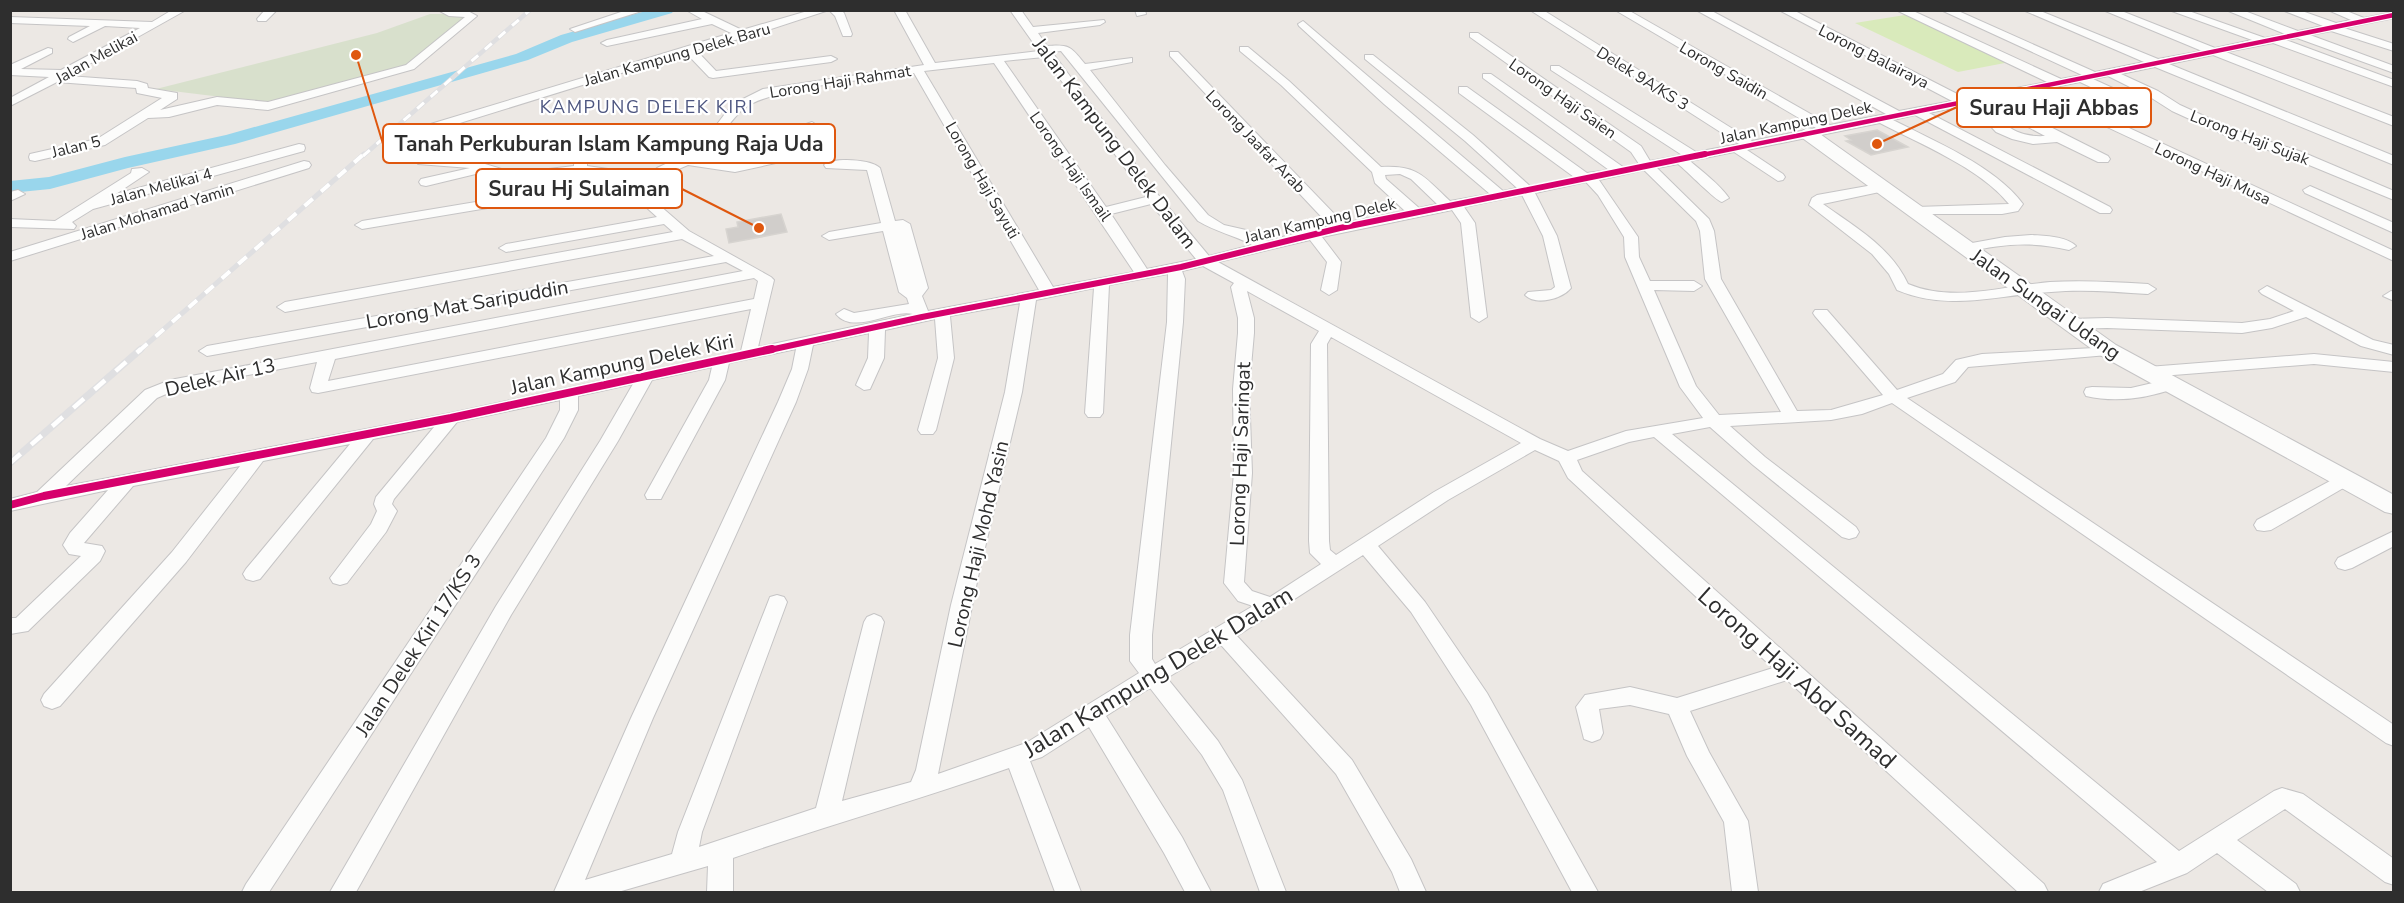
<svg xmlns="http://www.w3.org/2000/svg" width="2404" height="903" font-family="'Nunito Sans',sans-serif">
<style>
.cemetery{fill:#d8e0cc}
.pitch{fill:#d9eabb}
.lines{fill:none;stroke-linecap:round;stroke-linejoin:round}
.river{fill:#99d6ec;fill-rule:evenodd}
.building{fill:#d1cecb;stroke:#d7d4d0;stroke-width:1.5}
.street-casing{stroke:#c5c4c5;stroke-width:2}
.secondary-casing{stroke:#c5c4c5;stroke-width:2}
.street{fill:#fcfcfb;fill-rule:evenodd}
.secondary{fill:#fcfcfb;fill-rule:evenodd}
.rail-far2-casing{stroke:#dfdfe1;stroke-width:4.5}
.rail-far1-casing{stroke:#dfdfe1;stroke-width:5}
.rail-casing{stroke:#dfdfe1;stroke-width:7}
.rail-far2{stroke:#fff;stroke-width:3;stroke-dasharray:9;stroke-linecap:butt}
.rail-far1{stroke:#fff;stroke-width:4;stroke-dasharray:11;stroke-linecap:butt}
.rail{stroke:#fff;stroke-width:4.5;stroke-dasharray:14;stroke-linecap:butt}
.cycleway-far2-casing{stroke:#fff;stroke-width:7}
.cycleway-far1-casing{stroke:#fff;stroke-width:9}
.cycleway-casing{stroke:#fff;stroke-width:11}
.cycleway-far2{stroke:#d6006c;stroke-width:4.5}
.cycleway-far1{stroke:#d6006c;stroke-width:6}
.cycleway{stroke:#d6006c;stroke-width:8}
.labels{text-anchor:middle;stroke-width:4.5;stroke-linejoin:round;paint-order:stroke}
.far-street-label{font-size:16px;fill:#2e2e2e;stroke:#fff}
.far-neighbourhood-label{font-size:18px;letter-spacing:1.5px;fill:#4d5680;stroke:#fff}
.street-label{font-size:20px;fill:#2e2e2e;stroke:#fff}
.near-street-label{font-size:24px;fill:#2e2e2e;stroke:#fff}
.leader{fill:none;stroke:#df570e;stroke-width:2}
.callout-dot{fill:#df570e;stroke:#fff;stroke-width:2}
.callout{fill:#fff;stroke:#df570e;stroke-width:2}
.callout-label{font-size:21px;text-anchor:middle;font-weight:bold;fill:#2e2e2e}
</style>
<rect width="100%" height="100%" fill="#ece8e4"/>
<polygon class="cemetery" points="430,14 458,14 468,18 409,66 271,103 156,89 377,33"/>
<polygon class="pitch" points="1905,15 2010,62 1958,72 1855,23"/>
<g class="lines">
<polygon class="river" points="649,10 674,10 672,13 572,42 528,60 235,144 128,168 50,189 10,193 10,181 49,177 125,157 226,135 516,54 561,35"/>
</g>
<g class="building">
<polygon points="1877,130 1908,147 1871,155 1846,141 1851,140 1845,136"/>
<polygon points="781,214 787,232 729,243 726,229 738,227 737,222"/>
</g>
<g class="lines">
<defs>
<g id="street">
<polygon points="172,10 186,10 68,76 137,81 147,84 148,88 177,93 177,99 160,110 217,97 268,102 406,65 465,17 449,16 438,10 466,10 477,16 414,69 268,110 217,105 169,117 148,118 105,145 35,161 30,160 29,157 30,154 97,139 162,98 137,93 136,88 57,82 10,106 10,98 49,77 10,75 10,65 48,48 52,49 52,53 21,69 61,70 140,28 105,26 73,42 68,39 69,37 90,26 10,23 10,17 152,22"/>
<polygon points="265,10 277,10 266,21 258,21 257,19"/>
<polygon points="627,10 645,10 575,32 570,29"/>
<path d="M686 10H700L742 30 811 10H829L747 37 696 50 716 71 831 56 837 59 831 62 713 78 709 77 686 53 434 131 430 158 455 159 532 141 537 142 538 145 537 148 475 161 515 173 574 166 575 142 581 138 587 142V166L622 171 636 184 657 168 699 148 727 111 737 102 763 89 924 65 894 10H905L935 63 1039 51 1010 10H1021L1033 27 1104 20 1105 22 1100 25 1038 33 1047 46C1070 44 1071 47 1085 64L1132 58V62L1090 70 1165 165 1208 215 1224 225 1246 230 1267 241 1312 229 1330 226 1170 56V52H1178L1343 223 1405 211 1375 183 1372 172 1281 85 1240 51V47H1248L1289 81 1381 167C1419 165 1424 177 1450 201L1490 194 1384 104 1299 26 1298 24 1303 21 1503 191 1517 188 1465 141 1365 59V55H1373L1473 135 1530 186 1574 177 1459 93V87H1467L1587 173 1609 170 1483 78V74H1491L1623 167 1639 164 1631 152 1470 37V33H1478L1641 146 1650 161 1682 155 1551 70V66H1559L1696 152 1739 144 1530 10H1543L1752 141 1816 128 1615 10H1628L1830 125 1886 114 1696 10H1710L1899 111 1952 101 1779 10H1793L1965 98 2047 82 1896 10H1911L2061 79 2082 75 1941 10H1956L2095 72 2144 62 2023 10H2038L2158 59 2202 51 2103 10H2119L2215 48 2252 40 2169 10H2186L2265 38 2285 34 2226 10H2242L2298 31 2323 26 2282 10H2299L2336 23 2351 20 2328 10H2344L2364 18 2394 12V18L2344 28 2394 44V51L2331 31 2310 35 2394 66V73L2297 38 2286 40 2394 80V87L2273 43 2226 52 2394 117V126L2213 55 2169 64 2394 156V165L2155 67 2121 74 2158 91 2180 105 2237 131 2302 152 2394 191V200L2292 158 2229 137 2172 111 2150 97 2108 76 2093 79 2139 100V106H2131L2080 82 2045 89 2394 251V261L2032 92 1995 99 2108 156 2110 159 2108 162H2098L2057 142 2033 144 2012 139 1996 132 1981 116 1962 106 1929 113 2110 207 2112 210 2110 213H2100L1915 115 1893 120C1934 141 1995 166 2023 204L2018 211 2002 214H1911L1909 211 1911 208 1916 207 2009 204C1980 168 1920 144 1880 123L1747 150 1783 174 1785 177 1783 180 1778 181 1734 152 1690 161C1704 173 1718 183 1729 198L1722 202C1716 201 1686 170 1678 164L1657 168 1709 219 1714 231 1721 279 1797 411 1831 410 1883 395 1815 316 1813 313 1815 310H1827L1897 390 1943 374 1956 360 1982 354 2114 347 2116 350 2108 355 1968 367 1955 382 1907 398 2394 725V746L2386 743 1892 403 1862 414 1831 420 1730 426 1765 457 1856 527 1859 532 1856 537 1849 539 1842 537 1753 465 1710 427 1672 434 2179 851 2274 791 2282 788 2303 794 2394 859V885L2385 882 2285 809 2237 840 2296 884 2300 892H2268L2217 853 2187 873 2139 892H2099L2103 884 2157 862 1654 437 1629 442 1577 460 1582 471 2044 884 2048 892H2018L1787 680 1690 711 1709 752 1748 821 1758 892H1732L1724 822 1687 756 1669 714 1630 705 1599 709 1603 733 1600 739 1592 742 1584 739 1576 707 1585 695 1630 687 1677 698 1773 668 1568 478 1559 461 1535 450 1448 500 1378 546 1425 602 1487 693 1598 892H1572L1471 705 1411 612 1363 555 1237 636 1352 760 1411 859 1426 892H1400L1392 872 1336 774 1221 645 1167 678 1218 741 1242 780 1286 892H1260L1223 790 1202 755 1150 688 1106 716 1182 837 1211 892H1185L1164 853 1089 727 1042 757 1030 761 1081 892H1055L1009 768C918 800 825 826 733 858V892H707L708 866 618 892H554L631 718 778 402 792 369 796 349 729 363 725 380 663 495 661 499H647L645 495 709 380 712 367 652 380 618 441 511 615 356 892H330L496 606 600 441 633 384 578 396V410L564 438 269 892H242L246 884 546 438 560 410V400L457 422 394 499 392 504 397 511 386 532 347 583 340 585 333 583 330 578 371 524 377 511 374 504 376 497 434 427 373 439 260 579 253 581 246 579 243 574 246 569 350 444 263 461 186 562 60 706 52 709 44 706 41 700 44 694 172 552 240 466 133 486 84 543 102 546 105 551 100 561 28 631 10 634V618H16L81 556 69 554 63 545 70 533 108 490 10 511V499L37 492 145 390 170 380 743 271 726 262 207 356 199 351 207 346 714 256 682 239 285 312 277 307 285 302 673 232 664 224 506 252 499 248 506 244 657 217 626 189 542 199 362 229 355 225 362 221 542 191 618 182 613 177 580 173 514 181 484 172 426 186 421 185 419 182 421 179 470 168 418 164 416 161 421 149 422 129 424 126 731 33 712 24 607 46 601 43 607 40 702 19ZM1061 51 1198 221C1216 232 1234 235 1252 245L1209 256 1159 196 1052 52ZM1044 57 1146 197 1106 207 1004 61ZM994 63 1134 272 1053 287 924 71ZM914 73 1039 290 928 311 922 296 928 288 910 224 903 220 895 221 880 168C871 159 833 157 824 165L826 168 867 170 881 223 829 232 822 236 829 240 883 231 899 292 907 298 909 304 854 313 844 309 836 314C854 336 892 308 913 314L758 347 774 280 771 277 689 231 643 191 667 174 688 165 735 172 808 156 809 153 803 149 735 164 700 159 708 154 782 141 818 126 812 122 775 135 715 145C723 133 732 119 743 109 771 87 874 79 914 73ZM1981 102 2045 136C2008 138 2003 117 1975 103ZM1644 170 1696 221 1700 231 1705 279 1781 412 1719 415 1696 386 1654 290 1694 291 1702 286 1694 281H1650L1639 257 1638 237 1599 180ZM1400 174 1411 179 1437 204 1419 208 1386 179 1385 175ZM1586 182 1598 195 1624 237 1625 257 1680 387 1703 418 1626 431 1568 451 1540 439 1218 262 1310 240 1327 262 1321 290 1329 295 1337 290 1341 262 1322 237 1452 210 1461 223 1471 317 1479 322 1487 317 1475 223 1464 207 1522 195 1543 236 1555 287 1551 290 1528 292 1525 295C1536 306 1562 299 1571 288L1557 236 1535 193ZM1151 204 1196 259 1147 269 1111 214ZM1203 266 1234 283 1231 287 1238 318V333L1233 389 1234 473 1224 583 1238 601 1253 606 1155 664 1152 659V635L1183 322 1185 279 1182 271ZM1168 274 1167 322 1130 635V661L1139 673 1026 743 938 774 978 577 1022 392 1036 300 1094 288 1085 413 1088 417H1100L1103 413 1109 285ZM754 278 758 281 754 299 328 381 335 359ZM1247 291 1319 331 1311 344 1309 541 1310 553 1321 564 1270 597 1252 591 1244 582 1252 473 1249 389 1254 333V318ZM1020 303 1005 392 951 605 916 770 911 782 842 801 884 622 881 617 874 614 867 617 864 622 816 808 699 847 702 832 787 602 784 597 777 595 770 597 678 832 672 854 585 880 653 718 796 402 808 369 813 345 869 333 868 358 856 385 864 390 870 389 884 358 885 330 935 319 938 358 918 430 921 434H933L936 430 954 358 950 316ZM751 309 741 351 451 413 66 486 157 398 180 388 317 362 310 388 312 392 318 393ZM1331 337 1521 443 1434 492 1336 555 1330 550 1329 541 1327 344Z"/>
<polygon points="829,10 841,10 844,13 852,34 851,36 843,36 835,16"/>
<polygon points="1135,10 1145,10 1146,14 1137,16"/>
<polygon points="299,144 304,145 305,148 304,151 93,209 72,222 76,226 74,229 10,227 10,219 55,221 131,173 132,169 142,168 149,172 116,194"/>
<polygon points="304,161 309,162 311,165 309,168 10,261 10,252"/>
<path d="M1884 183 1889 184 1891 187 1889 190 1823 204C1855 227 1891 247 1908 284 1954 303 2003 286 2050 282 2083 280 2116 282 2148 284L2156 289 2148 294C2116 292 2083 289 2051 292 1996 295 1950 312 1897 290L1889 274 1872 254 1809 205 1812 198 1817 195Z"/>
<polygon points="2310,186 2394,223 2394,233 2305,193 2303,190"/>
<polygon points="18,190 25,194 10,201 10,192"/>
<path d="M2031 235C2045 236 2066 236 2076 246L2069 250C2031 241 2004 244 1966 252L1959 248 1961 245 2005 237Z"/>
<polygon points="2267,286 2373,340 2394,345 2394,355 2361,346 2306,317 2272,328 2242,333 2107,328 2069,329 2061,324 2069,319 2107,318 2242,323 2270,319 2294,311 2262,294 2259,291"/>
<polygon points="2391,291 2394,292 2394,301 2383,296"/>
<polygon points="2314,354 2394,362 2394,372 2314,364 2148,377 2140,372 2148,367"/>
<path d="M2170 379 2176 380 2178 384 2176 388C2148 398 2116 403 2086 396L2084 392 2086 388 2092 387 2131 388Z"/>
<polygon points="2345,473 2352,475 2354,479 2352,483 2271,530 2264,531 2257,530 2254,525 2257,520"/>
<polygon points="2394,531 2394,546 2352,568 2345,570 2338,568 2335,563 2338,558"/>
</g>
<polygon id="secondary" points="1807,128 1813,129 2116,345 2394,495 2394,514 2385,512 2100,355 1801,137 1799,133"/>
</defs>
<use href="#street" class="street-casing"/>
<use href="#secondary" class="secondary-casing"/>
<use href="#street" class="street"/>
<use href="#secondary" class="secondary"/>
<defs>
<polyline id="rail-far2" points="363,156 530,10"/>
<polyline id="rail-far1" points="139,351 364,154"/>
<polyline id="rail" points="10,463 141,349"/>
</defs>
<use href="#rail-far2" class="rail-far2-casing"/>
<use href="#rail-far1" class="rail-far1-casing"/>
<use href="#rail" class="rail-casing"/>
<use href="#rail-far2" class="rail-far2"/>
<use href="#rail-far1" class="rail-far1"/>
<use href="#rail" class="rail"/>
<defs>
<polyline id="cycleway-far2" points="1697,156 2394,15"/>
<polyline id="cycleway-far1" points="765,351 922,317 1181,267 1340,228 1705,154"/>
<polyline id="cycleway" points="10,505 44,496 451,418 772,349"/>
</defs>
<use href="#cycleway-far2" class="cycleway-far2-casing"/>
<use href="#cycleway-far1" class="cycleway-far1-casing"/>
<use href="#cycleway" class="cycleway-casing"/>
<use href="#cycleway-far2" class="cycleway-far2"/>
<use href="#cycleway-far1" class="cycleway-far1"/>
<use href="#cycleway" class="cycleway"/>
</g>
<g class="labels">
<g class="far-street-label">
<text transform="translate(677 54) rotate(-16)" y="6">Jalan Kampung Delek Baru</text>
<text transform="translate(1874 56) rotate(27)" y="6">Lorong Balairaya</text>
<text transform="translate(96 57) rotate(-29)" y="6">Jalan Melikai</text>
<text transform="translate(1724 70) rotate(30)" y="6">Lorong Saidin</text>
<text transform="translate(1643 78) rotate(32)" y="6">Delek 9A/KS 3</text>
<text transform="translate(840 81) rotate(-9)" y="6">Lorong Haji Rahmat</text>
<text transform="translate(1563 98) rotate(35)" y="6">Lorong Haji Saien</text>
<text transform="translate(1796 122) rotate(-12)" y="6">Jalan Kampung Delek</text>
<text transform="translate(2250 137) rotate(21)" y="6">Lorong Haji Sujak</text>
<text transform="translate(1256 141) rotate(46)" y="6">Lorong Jaafar Arab</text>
<text transform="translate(76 146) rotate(-14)" y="6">Jalan 5</text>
<text transform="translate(1071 166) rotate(55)" y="6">Lorong Haji Ismail</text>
<text transform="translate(2213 173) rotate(25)" y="6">Lorong Haji Musa</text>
<text transform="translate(983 180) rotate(60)" y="6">Lorong Haji Sayuti</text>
<text transform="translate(161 186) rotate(-15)" y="6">Jalan Melikai 4</text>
<text transform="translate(157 211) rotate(-17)" y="6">Jalan Mohamad Yamin</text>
<text transform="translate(1320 220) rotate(-13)" y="6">Jalan Kampung Delek</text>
</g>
<g class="far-neighbourhood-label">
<text x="647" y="113">KAMPUNG DELEK KIRI</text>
</g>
<g class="street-label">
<text transform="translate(1115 143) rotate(53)" y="7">Jalan Kampung Delek Dalam</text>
<text transform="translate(467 304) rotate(-10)" y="7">Lorong Mat Saripuddin</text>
<text transform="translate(2046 304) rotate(35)" y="7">Jalan Sungai Udang</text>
<text transform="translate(622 364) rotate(-12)" y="7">Jalan Kampung Delek Kiri</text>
<text transform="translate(220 377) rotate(-13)" y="7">Delek Air 13</text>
<text transform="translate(1240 454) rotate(-88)" y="7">Lorong Haji Saringat</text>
<text transform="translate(978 544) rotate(-77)" y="7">Lorong Haji Mohd Yasin</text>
<text transform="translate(418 645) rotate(-57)" y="7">Jalan Delek Kiri 17/KS 3</text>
</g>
<g class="near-street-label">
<text transform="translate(1158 672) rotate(-31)" y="8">Jalan Kampung Delek Dalam</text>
<text transform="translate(1797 678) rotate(42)" y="8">Lorong Haji Abd Samad</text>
</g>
</g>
<path class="leader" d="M1877 144L1957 107M356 55L383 144M759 228L682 189"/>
<g class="callout-dot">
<circle cx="1877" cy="144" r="6"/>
<circle cx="356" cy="55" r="6"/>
<circle cx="759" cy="228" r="6"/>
</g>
<g class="callout">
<rect x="1957" y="88" width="194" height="39" rx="6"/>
<rect x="383" y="124" width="452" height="39" rx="6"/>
<rect x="476" y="169" width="206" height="39" rx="6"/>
</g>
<g class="callout-label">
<text x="2054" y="115">Surau Haji Abbas</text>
<text x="609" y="151">Tanah Perkuburan Islam Kampung Raja Uda</text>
<text x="579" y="196">Surau Hj Sulaiman</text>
</g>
<rect width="2404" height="903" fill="none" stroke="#2e2e2e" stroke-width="24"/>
</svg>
